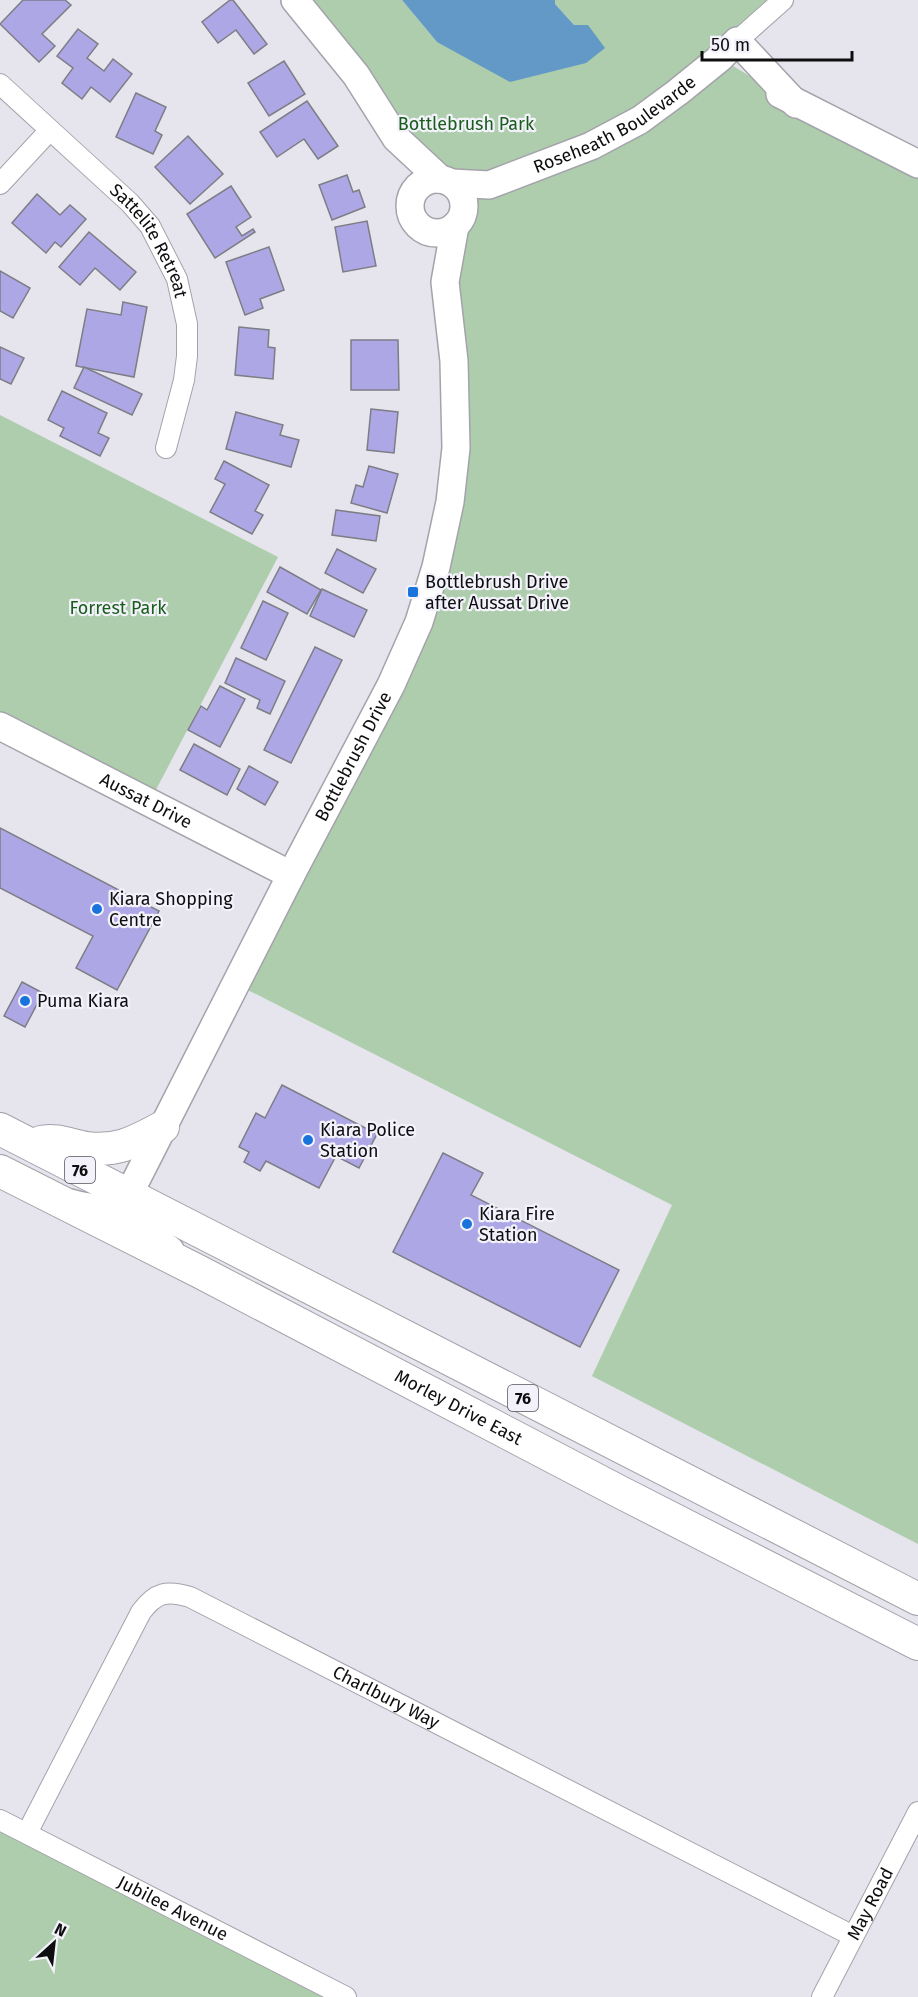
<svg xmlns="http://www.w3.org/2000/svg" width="918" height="1997" font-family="'Fira Sans',sans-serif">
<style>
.green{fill:#adcdac}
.water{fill:#6299c6}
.building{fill:#aea7e6;stroke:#7d7d85;stroke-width:1.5}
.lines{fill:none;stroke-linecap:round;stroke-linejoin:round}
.street-casing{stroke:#a4a3ab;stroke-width:22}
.secondary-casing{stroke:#a4a3ab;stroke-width:30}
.primary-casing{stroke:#a4a3ab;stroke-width:34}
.street{stroke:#fff;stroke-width:20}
.secondary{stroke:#fff;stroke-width:27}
.primary{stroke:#fff;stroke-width:32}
.poi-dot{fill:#1973dd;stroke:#f3f2fb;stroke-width:2}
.labels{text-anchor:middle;stroke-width:4.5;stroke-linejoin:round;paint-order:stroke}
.shield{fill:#f3f2fb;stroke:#535257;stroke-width:1.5}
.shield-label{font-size:16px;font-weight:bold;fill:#0e0e11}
.street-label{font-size:18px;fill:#0e0e11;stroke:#f3f2fb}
.park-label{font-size:18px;fill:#195d1b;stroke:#f3f2fb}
.poi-label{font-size:18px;fill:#0e0e11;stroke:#f3f2fb;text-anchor:start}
</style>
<rect width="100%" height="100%" fill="#e6e5ee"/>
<g class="green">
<polygon points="295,0 402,0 437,42 574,25 555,4 555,0 783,0 720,58 796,104 918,164 918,1544 592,1376 672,1205 236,984 391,685 450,503 445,282 464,210 488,185 440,181"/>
<polygon points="0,415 278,557 149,803 0,726"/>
<polygon points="0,1820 346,1997 0,1997"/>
</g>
<polygon class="water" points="402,0 555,0 555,4 574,25 588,25 605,48 586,63 510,82 437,42"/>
<g class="building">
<polygon points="23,0 65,0 71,5 42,34 55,46 39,62 0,24"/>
<polygon points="230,0 233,0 267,44 254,54 236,30 218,43 202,22"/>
<polygon points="78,29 98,44 87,58 104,71 113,59 132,74 110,102 91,87 82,99 62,83 73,68 57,56"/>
<polygon points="284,61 305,94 269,116 248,83"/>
<polygon points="136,93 166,107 155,131 162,135 153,154 116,137"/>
<polygon points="307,101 338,146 318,159 304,139 277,157 260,132"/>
<polygon points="188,136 223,174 190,204 155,167"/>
<polygon points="347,175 353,192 359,190 365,207 332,220 319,185"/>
<polygon points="231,186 251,217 236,227 242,236 253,229 255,232 215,258 187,214"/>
<polygon points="37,194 60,215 70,205 86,219 61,247 55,242 46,253 12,223"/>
<polygon points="367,221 376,266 343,272 335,227"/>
<polygon points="89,232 136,272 120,290 95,268 80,285 59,267"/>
<polygon points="269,247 284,290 260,299 263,308 245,315 226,262"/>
<polygon points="0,271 30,288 13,318 0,311"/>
<polygon points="123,302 147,307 134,377 76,366 87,309 121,315"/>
<polygon points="239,327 269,330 268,347 275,348 273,379 235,375"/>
<polygon points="351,340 398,340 399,390 351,390"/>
<polygon points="0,347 24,358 11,384 0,379"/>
<polygon points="84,367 142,394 132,415 74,388"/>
<polygon points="62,391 107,413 98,433 109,438 100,456 60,436 64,428 48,420"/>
<polygon points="371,409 398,412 394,453 367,450"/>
<polygon points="236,412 283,425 280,435 299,440 291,467 226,449"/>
<polygon points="224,461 269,485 255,511 263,515 252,534 210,512 225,484 215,479"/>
<polygon points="369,466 398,474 387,513 351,503 356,485 363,487"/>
<polygon points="336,510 380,516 376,541 332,535"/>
<polygon points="337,549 376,569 363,593 325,573"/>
<polygon points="280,567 321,590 307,614 267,592"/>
<polygon points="322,589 367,610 354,637 310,616"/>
<polygon points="263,601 288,613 266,660 241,648"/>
<polygon points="315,647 342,660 291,763 264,750"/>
<polygon points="236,658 285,681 270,714 257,708 260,700 225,683"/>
<polygon points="220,686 245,699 220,747 188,730 201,706 207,710"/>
<polygon points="194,744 240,769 227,795 180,770"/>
<polygon points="249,766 278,782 265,805 237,789"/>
<polygon points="0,828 159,911 117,990 76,968 93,936 0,888"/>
<polygon points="22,982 43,993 25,1027 4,1016"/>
<polygon points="282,1085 377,1134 359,1168 336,1156 319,1188 266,1161 260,1171 244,1162 249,1152 239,1147 256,1113 265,1118"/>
<polygon points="443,1153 483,1173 471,1195 619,1270 580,1347 393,1252"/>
</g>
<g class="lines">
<defs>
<g id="street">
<polyline points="737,41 783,0"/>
<path id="s1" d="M0 84 130 203 150 226 177 279 187 324V356L184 380 166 448"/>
<polyline points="0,184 50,130"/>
<path id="s2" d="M0 1820 346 1997"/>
<path id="s3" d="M27 1833 141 1612C156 1592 167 1590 190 1597L853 1936"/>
<path id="s4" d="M822 1997 918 1812"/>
</g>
<g id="secondary">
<polyline points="295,0 356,75 396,138 440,179"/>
<polyline points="780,94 918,164"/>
<circle cx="437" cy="206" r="27"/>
<path id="s5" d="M452 183 489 185 591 146 640 120 678 92 720 58 737 41 796 104"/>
<path id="s6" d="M0 726 291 875"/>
<path d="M128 1196C136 1219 149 1236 170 1250"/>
<path id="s7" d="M70 1203C95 1210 106 1210 128 1196L291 875 391 685 419 622 436 567 450 502 456 448 454 361 445 282 455 226"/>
</g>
<g id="primary">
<polyline points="0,1129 918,1599"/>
<path d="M41 1142C55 1138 73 1146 87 1148 119 1152 136 1141 163 1127"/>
<path id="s8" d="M0 1171 200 1272 620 1492 918 1644"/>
</g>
</defs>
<use href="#street" class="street-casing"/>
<use href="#secondary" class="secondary-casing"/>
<use href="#primary" class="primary-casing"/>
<use href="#street" class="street"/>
<use href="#secondary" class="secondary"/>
<use href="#primary" class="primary"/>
</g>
<g class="poi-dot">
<rect x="407" y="586" width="12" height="12" rx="3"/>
<circle cx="97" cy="909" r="6"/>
<circle cx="25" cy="1001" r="6"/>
<circle cx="308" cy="1140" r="6"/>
<circle cx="467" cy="1224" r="6"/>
</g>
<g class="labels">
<g class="shield">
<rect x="65" y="1157" width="30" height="26" rx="4.5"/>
<rect x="508" y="1385" width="30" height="26" rx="4.5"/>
</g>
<g class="shield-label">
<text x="80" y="1176">76</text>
<text x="523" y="1404">76</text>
</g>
<g class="street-label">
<text dy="6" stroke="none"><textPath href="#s5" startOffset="177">Roseheath Boulevarde</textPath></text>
<text dy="6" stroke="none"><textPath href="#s1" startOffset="219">Sattelite Retreat</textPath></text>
<text dy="6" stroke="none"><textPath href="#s7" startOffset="555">Bottlebrush Drive</textPath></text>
<text dy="6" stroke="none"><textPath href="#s6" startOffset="164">Aussat Drive</textPath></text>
<text dy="6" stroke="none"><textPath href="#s8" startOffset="516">Morley Drive East</textPath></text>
<text dy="6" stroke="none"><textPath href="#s3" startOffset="525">Charlbury Way</textPath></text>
<text dy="6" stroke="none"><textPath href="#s4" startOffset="105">May Road</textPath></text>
<text dy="6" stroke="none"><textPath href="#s2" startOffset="194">Jubilee Avenue</textPath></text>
</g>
<g class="park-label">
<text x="466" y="130">Bottlebrush Park</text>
<text x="118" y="614">Forrest Park</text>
</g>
<g class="poi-label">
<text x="425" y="588">Bottlebrush Drive<tspan x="425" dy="21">after Aussat Drive</tspan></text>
<text x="109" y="905">Kiara Shopping<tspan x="109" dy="21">Centre</tspan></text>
<text x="37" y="1007">Puma Kiara</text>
<text x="320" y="1136">Kiara Police<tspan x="320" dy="21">Station</tspan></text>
<text x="479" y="1220">Kiara Fire<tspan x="479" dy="21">Station</tspan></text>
</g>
</g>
<g transform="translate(54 1943) rotate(27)" stroke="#f3f2fb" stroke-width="4.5" paint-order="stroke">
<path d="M0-4.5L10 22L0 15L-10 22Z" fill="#0e0e11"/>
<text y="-9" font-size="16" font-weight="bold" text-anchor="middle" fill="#0e0e11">N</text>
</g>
<path d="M702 51v9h150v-9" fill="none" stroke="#0e0e11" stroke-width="3"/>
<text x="711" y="51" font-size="18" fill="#0e0e11" stroke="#f3f2fb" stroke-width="4.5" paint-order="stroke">50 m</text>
</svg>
